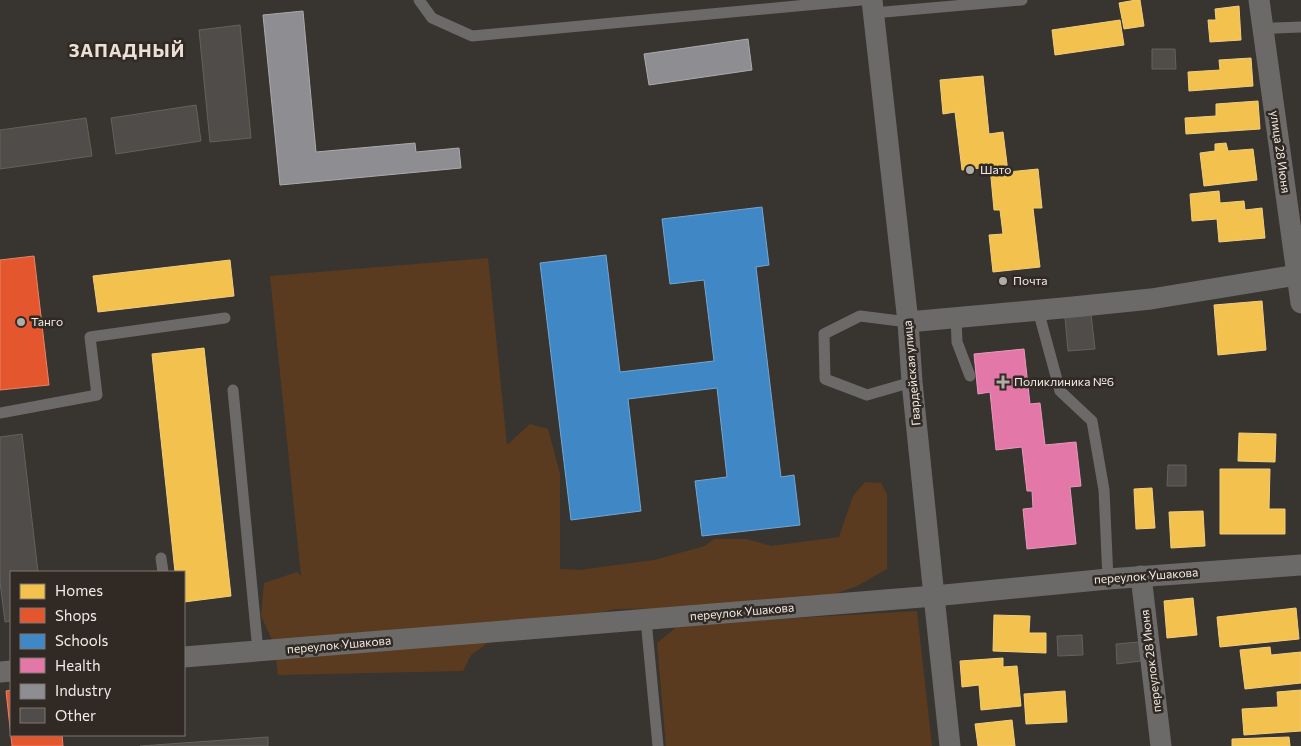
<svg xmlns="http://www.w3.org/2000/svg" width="1301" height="746" font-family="Commissioner,sans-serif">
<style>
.green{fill:#5b3b1f}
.homes{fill:#f2c14e;stroke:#f2ce7c}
.shops{fill:#e4572e;stroke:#e88466}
.schools{fill:#3f88c5;stroke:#74a6d0}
.health{fill:#e377a8;stroke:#e79abb}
.industry{fill:#8d8d92;stroke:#abaaac}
.building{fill:#504c49;stroke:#64615d}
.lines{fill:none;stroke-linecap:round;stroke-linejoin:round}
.service{stroke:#6c6a68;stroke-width:11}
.minor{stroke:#6c6a68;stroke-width:21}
.poi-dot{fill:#b0aca8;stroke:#312923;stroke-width:2}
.labels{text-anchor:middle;stroke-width:5;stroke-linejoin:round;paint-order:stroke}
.street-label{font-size:12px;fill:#f1ece8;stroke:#312923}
.poi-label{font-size:12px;fill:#f1ece8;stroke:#312923;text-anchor:start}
.district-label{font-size:18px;font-weight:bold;letter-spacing:1px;fill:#eae0d8;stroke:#312923}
</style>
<rect width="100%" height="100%" fill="#383430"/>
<g class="green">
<polygon points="488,258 507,445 530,424 548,429 560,474 560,569 579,570 654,560 705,546 714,539 747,539 771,546 839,537 853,496 865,482 881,483 887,494 887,569 857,586 798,607 615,609 489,642 471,655 463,671 278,675 274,644 261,616 264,583 297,572 301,576 270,276"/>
<polygon points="917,611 932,746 666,746 657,643 679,625"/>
</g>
<g class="homes">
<polygon points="1136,0 1140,0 1144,26 1124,29 1119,3"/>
<polygon points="1239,6 1241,40 1210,42 1208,20 1216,20 1215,9"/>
<polygon points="1120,20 1124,45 1055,55 1052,30"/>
<polygon points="1251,58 1253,86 1189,91 1188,72 1220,70 1219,60"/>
<polygon points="983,76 989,134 1003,132 1008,172 1038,169 1042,208 1033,208 1040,267 993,272 989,235 1003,234 1000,210 994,210 990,167 962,170 955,112 943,114 940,80"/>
<polygon points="1258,101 1260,129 1186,134 1185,118 1216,116 1216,104"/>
<polygon points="1226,143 1228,151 1253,149 1257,180 1204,186 1200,153 1215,151 1215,144"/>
<polygon points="1219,191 1220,203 1244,201 1245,210 1262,208 1265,238 1219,242 1217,219 1192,221 1190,194"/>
<polygon points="230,260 234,296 98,312 93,276"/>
<polygon points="1262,301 1266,350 1218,355 1214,305"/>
<polygon points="204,348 231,596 184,602 184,572 175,572 152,354"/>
<polygon points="1239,433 1276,434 1275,462 1238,461"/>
<polygon points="1220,469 1270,469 1269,509 1285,509 1285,534 1220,534"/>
<polygon points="1152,488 1155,528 1136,529 1134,489"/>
<polygon points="1203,511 1205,546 1171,548 1169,512"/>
<polygon points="1193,598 1197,635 1167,638 1164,601"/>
<polygon points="1296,608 1299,639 1220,647 1217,617"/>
<polygon points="994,615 1030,616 1029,633 1046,633 1046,653 993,651"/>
<polygon points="1270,647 1271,655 1301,652 1301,683 1245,689 1240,650"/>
<polygon points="1003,658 1003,667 1017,666 1021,706 981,710 979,685 962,687 960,661"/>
<polygon points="1301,690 1301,731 1244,735 1242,709 1278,707 1277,692"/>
<polygon points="1065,691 1067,722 1026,724 1024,694"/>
<polygon points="1012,720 1015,746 978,746 975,724"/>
<polygon points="1289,737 1290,746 1232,746 1232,739"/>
</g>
<g class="shops">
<polygon points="34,256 49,385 0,390 0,260"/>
<polygon points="11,690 11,735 62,735 63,746 12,746 6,691"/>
</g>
<polygon class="schools" points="762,207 769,265 756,267 781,477 794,475 800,525 702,536 695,481 727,477 717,388 628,399 641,511 571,520 540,263 606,255 620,372 714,361 704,280 670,284 662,219"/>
<polygon class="health" points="1024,349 1030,404 1040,403 1045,445 1076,442 1081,486 1070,487 1076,544 1027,549 1023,509 1033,508 1032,491 1027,491 1022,447 996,450 990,392 978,394 974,354"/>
<g class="industry">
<polygon points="303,11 316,152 415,143 416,152 459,148 461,168 280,185 263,15"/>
<polygon points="748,39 752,70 649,85 644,54"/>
</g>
<g class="building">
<polygon points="240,25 251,138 210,142 199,30"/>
<polygon points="1152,49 1175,49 1176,69 1152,69"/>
<polygon points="196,105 201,141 116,154 111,118"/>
<polygon points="86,118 92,156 0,169 0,130"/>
<polygon points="1091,314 1095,349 1068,351 1065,317"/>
<polygon points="22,434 38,572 11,572 11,621 5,622 0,582 0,437"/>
<polygon points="1168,465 1186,465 1186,486 1167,486"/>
<polygon points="1082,635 1083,655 1058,656 1057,636"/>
<polygon points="1139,642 1141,661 1117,664 1116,644"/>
<polygon points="268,737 268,746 140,746"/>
</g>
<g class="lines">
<g class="service">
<polyline points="419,0 432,18 472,36 861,0"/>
<polyline points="873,13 1022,0"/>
<polyline points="1263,30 1275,28 1301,27"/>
<polyline points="1038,310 1060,391 1092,421 1104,490 1108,579"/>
<polyline points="956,317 957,342 970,376"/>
<polyline points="908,322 860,316 824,334 825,379 867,395 912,382"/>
<polyline points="233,390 258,651"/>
<polyline points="0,413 97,395 90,337 225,318"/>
<polyline points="161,558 163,572"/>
<polyline points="646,620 658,746"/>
</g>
<g class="minor">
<polyline points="872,0 908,322 912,382 934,596 950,746"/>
<polyline points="1259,0 1301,303"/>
<polyline points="908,322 1073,307 1151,299 1297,275"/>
<polyline points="1141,576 1161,746"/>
<polyline points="184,657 934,596 1108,579 1301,565"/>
<polyline points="0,672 11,671"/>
</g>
</g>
<g class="poi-dot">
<circle cx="970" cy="170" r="5"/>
<circle cx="1003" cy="281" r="5"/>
<circle cx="21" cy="322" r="5"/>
<path d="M1000.5 374.5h5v5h5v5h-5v5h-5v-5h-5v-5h5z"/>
</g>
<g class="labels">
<g class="street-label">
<text transform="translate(1280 152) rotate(82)" y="4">улица 28 Июня</text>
<text transform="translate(912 373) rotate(-95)" y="4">Гвардейская улица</text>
<text transform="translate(1146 576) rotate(-4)" y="4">переулок Ушакова</text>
<text transform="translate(742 612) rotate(-5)" y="4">переулок Ушакова</text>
<text transform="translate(339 645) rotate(-5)" y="4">переулок Ушакова</text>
<text transform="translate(1151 661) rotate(-97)" y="4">переулок 28 Июня</text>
</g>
<g class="poi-label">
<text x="980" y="174">Шато</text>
<text x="1013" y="285">Почта</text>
<text x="31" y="326">Танго</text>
<text x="1014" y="386">Поликлиника №6</text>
</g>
<g class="district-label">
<text x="127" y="57">ЗАПАДНЫЙ</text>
</g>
</g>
<rect x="10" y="571" width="175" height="165" fill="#312923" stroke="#7e7772"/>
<rect x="20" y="584" width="25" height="15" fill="#f2c14e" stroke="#7e7772"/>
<text x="55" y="596" font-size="15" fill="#f1ece8">Homes</text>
<rect x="20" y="608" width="25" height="15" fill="#e4572e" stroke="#7e7772"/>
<text x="55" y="621" font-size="15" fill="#f1ece8">Shops</text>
<rect x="20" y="634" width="25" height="15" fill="#3f88c5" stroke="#7e7772"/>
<text x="55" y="646" font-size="15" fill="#f1ece8">Schools</text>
<rect x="20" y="658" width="25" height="15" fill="#e377a8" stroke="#7e7772"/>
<text x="55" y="671" font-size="15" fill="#f1ece8">Health</text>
<rect x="20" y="684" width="25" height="15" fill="#8d8d92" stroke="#7e7772"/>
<text x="55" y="696" font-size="15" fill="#f1ece8">Industry</text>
<rect x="20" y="708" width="25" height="15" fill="#504c49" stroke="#7e7772"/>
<text x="55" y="721" font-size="15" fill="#f1ece8">Other</text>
</svg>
